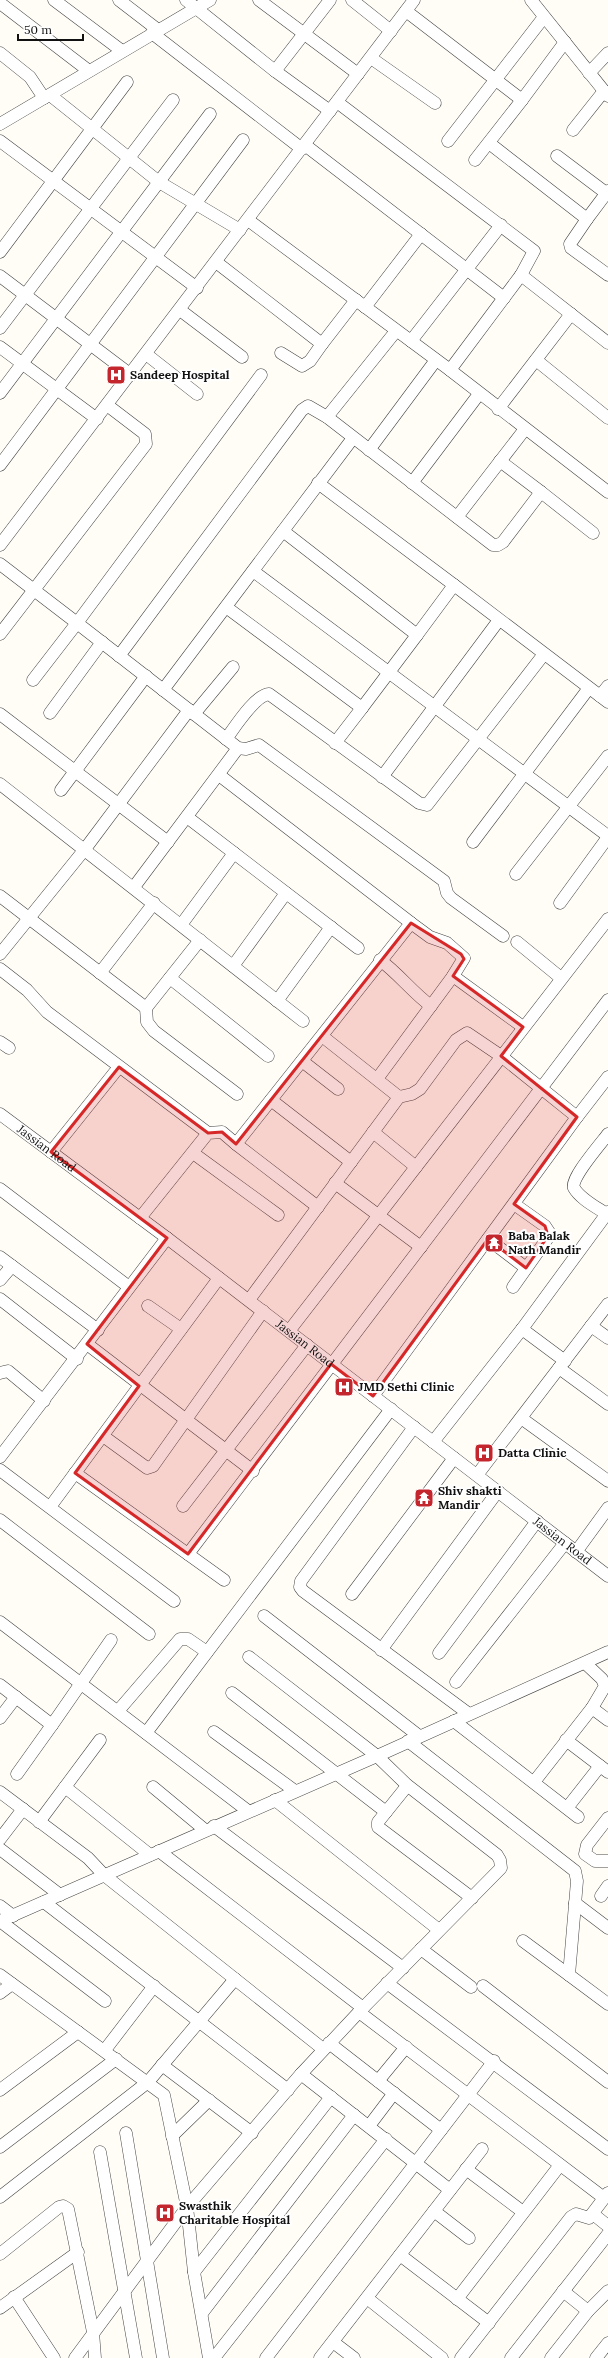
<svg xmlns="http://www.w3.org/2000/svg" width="608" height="2358" font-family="Lora,serif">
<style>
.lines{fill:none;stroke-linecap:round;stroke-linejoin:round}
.minor-casing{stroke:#444;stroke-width:13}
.minor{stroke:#fff;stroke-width:12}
.marked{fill:#d62828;fill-opacity:0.2;stroke:#d62828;stroke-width:3;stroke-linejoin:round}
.labels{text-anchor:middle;stroke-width:4;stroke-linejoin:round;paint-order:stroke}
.poi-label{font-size:12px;font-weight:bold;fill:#111;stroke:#fff;text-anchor:start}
.street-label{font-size:12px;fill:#111;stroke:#fff}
</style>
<rect width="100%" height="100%" fill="#fffdf5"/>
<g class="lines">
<defs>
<g id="minor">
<polyline points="54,0 122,51"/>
<polyline points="119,0 158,30"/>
<polyline points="186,0 275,71 330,0"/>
<polyline points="259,0 358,74"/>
<polyline points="352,0 391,31"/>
<polyline points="531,0 608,96"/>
<polyline points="0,3 89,71"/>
<polyline points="406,11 522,100 565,42"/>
<polyline points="152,33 302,149"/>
<polyline points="0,53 30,77 44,98"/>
<polyline points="371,58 435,103"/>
<polyline points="275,71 330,111"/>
<polyline points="589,73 608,53"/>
<polyline points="50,95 159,182 240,230"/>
<polyline points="0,124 210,0"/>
<polyline points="573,130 604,91"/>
<polyline points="0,141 197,288"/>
<polyline points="448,141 544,17"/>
<polyline points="489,143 587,219 608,191"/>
<polyline points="305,145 504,298"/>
<polyline points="557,156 606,193"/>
<polyline points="475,160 522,100"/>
<polyline points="587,219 570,244 571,248 608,275"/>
<polyline points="248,220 450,370 521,275 534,251 337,102"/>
<polyline points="0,252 127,82"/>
<polyline points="216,262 322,344 356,300"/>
<polyline points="521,275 608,343"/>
<polyline points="0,276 131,375"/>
<polyline points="365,307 421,234"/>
<polyline points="180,310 242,357"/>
<polyline points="0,328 173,100"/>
<polyline points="411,341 501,225"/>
<polyline points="0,347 97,419"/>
<polyline points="281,353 302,366 310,361 322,344"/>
<polyline points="146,354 197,394"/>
<polyline points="536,360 608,418"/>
<polyline points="450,370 608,492"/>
<polyline points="0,393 210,114"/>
<polyline points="498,409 571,314"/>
<polyline points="327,417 396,331"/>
<polyline points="369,450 436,360"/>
<polyline points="500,461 541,492"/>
<polyline points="0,465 243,140"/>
<polyline points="412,483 479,394"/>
<polyline points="457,517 525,429"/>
<polyline points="283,531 417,635 454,585 318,483"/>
<polyline points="0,545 414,0"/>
<polyline points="0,564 77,623 261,375"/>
<polyline points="253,571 608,836"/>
<polyline points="454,585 608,702"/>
<polyline points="226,607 362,708 417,635"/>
<polyline points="0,634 146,444 145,434 107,405"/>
<polyline points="119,656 302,410 308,406 327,417 493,545 498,545 503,542 541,492 593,533"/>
<polyline points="33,680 77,623 238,748 246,749 259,745 444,881 447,893 451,898 503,936"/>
<polyline points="163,690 353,438"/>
<polyline points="600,696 608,686"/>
<polyline points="50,713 102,642"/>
<polyline points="0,714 168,842"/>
<polyline points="194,714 233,667"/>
<path d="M226 739C235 727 255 695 269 694L419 803 427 805 544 654"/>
<polyline points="335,743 362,708"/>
<polyline points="219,775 411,923 236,1144 318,1207"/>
<polyline points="382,777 499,620"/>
<polyline points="0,784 303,1021"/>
<polyline points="61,790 146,676"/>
<polyline points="187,817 358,948"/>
<polyline points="473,842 589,688"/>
<polyline points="516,874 608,756"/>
<polyline points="134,887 238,748"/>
<polyline points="0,896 146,1008 200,940"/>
<polyline points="560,903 608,837"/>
<polyline points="181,925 234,853"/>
<polyline points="517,942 561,978"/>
<polyline points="0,954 85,849 189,710"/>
<path d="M380 960C399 974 412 992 431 1006"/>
<polyline points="233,966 286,893"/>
<polyline points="0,969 27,990 47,1012 208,1133"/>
<polyline points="100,973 154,903"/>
<polyline points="453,976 523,1027"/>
<polyline points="170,978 268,1056"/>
<polyline points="277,1001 331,927"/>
<polyline points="146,1008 147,1022 154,1031 237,1094"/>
<polyline points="0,1042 9,1048"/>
<polyline points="302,1061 338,1089"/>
<polyline points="377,1079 453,976 464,958 447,943 430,937 411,923"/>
<polyline points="399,1097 412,1094 420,1089 456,1040 467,1033 501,1056 577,1117 608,1077"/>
<polyline points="271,1100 351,1162"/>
<path id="s1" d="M0 1114 167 1238 608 1576"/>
<polyline points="373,1132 416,1167"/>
<path d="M608 1134C602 1142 569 1180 574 1188 580 1199 598 1208 608 1215"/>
<polyline points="51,1152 119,1067"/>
<polyline points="193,1153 278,1215"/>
<polyline points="335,1183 421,1247"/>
<polyline points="0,1189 129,1287"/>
<polyline points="140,1218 208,1133 222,1132 236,1144"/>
<polyline points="488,1239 526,1268"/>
<polyline points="0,1257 98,1330"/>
<polyline points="0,1280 12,1266"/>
<polyline points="513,1287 547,1239 549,1232 545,1226 514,1204"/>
<polyline points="0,1299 77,1359"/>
<polyline points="249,1300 399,1097 322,1036"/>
<polyline points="148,1306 181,1329"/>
<polyline points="591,1326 608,1338"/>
<polyline points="522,1329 565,1361"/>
<polyline points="289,1331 608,919"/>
<polyline points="87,1344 253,1471"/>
<polyline points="559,1368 608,1404"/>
<polyline points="0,1373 8,1371 44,1401"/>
<polyline points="373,1396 577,1117"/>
<polyline points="521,1418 608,1481"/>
<polyline points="414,1427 301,1581 300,1587 303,1591 469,1714"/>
<polyline points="103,1436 147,1468 153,1466 263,1311"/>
<polyline points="433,1442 522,1329 608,1212"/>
<polyline points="0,1457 167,1238"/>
<polyline points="0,1470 174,1601"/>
<polyline points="75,1473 224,1580"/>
<polyline points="477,1475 608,1304"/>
<polyline points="183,1506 307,1345"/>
<polyline points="50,1507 219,1278"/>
<polyline points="0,1520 149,1634"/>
<polyline points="576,1552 608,1508"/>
<polyline points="188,1554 608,1000"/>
<polyline points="352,1594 454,1458"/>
<polyline points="264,1616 419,1736"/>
<polyline points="0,1622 248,1811"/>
<polyline points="381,1650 498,1491"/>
<polyline points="439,1653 537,1521"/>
<polyline points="456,1682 565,1543"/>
<polyline points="0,1685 52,1725 17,1774"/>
<polyline points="232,1693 386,1812"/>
<polyline points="592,1708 608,1720"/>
<polyline points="118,1711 180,1639 188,1639 207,1652"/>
<polyline points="0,1718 16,1697"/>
<polyline points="454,1721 578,1817"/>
<polyline points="52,1725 111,1640"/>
<polyline points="214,1732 295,1791"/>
<polyline points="146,1733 391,1409"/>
<polyline points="566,1740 608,1772"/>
<polyline points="408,1741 575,1871 577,1881 569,1975 608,2004"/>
<polyline points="534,1782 592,1708 605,1686 602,1679 585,1663"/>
<polyline points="407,1786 378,1822 378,1827 472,1898"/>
<polyline points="65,1787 150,1855"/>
<polyline points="153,1787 205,1830"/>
<polyline points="0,1792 88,1858 104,1875 323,2049"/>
<polyline points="275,1800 439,1930"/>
<polyline points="567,1808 600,1766"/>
<polyline points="608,1818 587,1845 585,1854 595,1861 608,1861"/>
<polyline points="39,1822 100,1740"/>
<polyline points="214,1826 403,1968"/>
<polyline points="0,1839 23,1809"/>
<polyline points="0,1849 60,1895"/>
<polyline points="159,1851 363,2008"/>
<polyline points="601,1896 608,1886"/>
<polyline points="44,1902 288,2090"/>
<polyline points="575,1903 608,1928"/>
<polyline points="0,1906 13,1916"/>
<polyline points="0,1921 377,1756 608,1652"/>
<polyline points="0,1921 105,2001"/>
<polyline points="523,1941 569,1975"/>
<polyline points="421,1949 471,1987"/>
<polyline points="0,1975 164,2095 187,2207 194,2272 209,2358"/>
<polyline points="387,1983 608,2149"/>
<polyline points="483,1986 608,2082"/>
<polyline points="0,1993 12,1984"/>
<polyline points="359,2012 604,2198"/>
<polyline points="329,2043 441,2130"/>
<polyline points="108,2046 154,1986"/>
<polyline points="162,2065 252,2133"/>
<polyline points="301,2074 450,2190"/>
<polyline points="378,2081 406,2047"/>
<polyline points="0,2090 78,2032"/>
<polyline points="369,2126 394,2093"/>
<polyline points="126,2133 163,2358"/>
<polyline points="172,2136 209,2100"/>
<polyline points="0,2147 116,2059"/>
<polyline points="100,2152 136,2358"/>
<polyline points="466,2169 523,2212"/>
<polyline points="0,2197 148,2082 235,1979"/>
<polyline points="434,2211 469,2238"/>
<polyline points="593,2214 608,2226"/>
<polyline points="0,2254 59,2207 63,2206 68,2209 93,2332 95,2358"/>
<polyline points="400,2255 489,2323"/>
<polyline points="194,2272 331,2097"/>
<polyline points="563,2291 588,2311"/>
<polyline points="14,2297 54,2358"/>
<polyline points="367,2298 442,2358"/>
<polyline points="457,2299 560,2165"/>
<polyline points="0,2308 78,2252"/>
<polyline points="202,2313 354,2115"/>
<polyline points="333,2342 354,2358"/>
<polyline points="75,2358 187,2207 301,2074 359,2012 501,1868 500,1860 497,1855 407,1785 377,1756 249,1657"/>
<polyline points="214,2358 386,2139"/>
<polyline points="266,2358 494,2061"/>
<polyline points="320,2358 482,2149"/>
<polyline points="461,2358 571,2217 576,2214 589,2218 608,2193"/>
<polyline points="511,2358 608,2234"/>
<polyline points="551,2358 588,2311 608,2291"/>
<polyline points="596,2358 608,2343"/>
</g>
</defs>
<use href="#minor" class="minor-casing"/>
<use href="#minor" class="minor"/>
</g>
<path class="marked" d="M411 923 461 954 464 959 453 976 523 1027 501 1056 577 1117 514 1204 545 1226 548 1236 526 1268 488 1239 373 1396 331 1364 188 1554 75 1473 139 1386 87 1344 167 1238 51 1152 119 1067 208 1133 222 1132 236 1144Z"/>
<defs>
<symbol id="hospital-square" viewBox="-11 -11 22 22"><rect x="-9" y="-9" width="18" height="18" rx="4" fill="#c4262e" stroke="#fff"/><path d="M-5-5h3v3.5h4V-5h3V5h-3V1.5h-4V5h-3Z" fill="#fff"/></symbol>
<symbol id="temple-square" viewBox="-11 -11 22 22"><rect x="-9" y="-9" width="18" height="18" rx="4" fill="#c4262e" stroke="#fff"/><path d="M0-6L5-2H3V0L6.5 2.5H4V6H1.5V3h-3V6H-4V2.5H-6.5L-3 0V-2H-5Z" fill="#fff"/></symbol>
</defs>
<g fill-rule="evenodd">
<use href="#hospital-square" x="105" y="364" width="22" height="22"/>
<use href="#temple-square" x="483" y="1232" width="22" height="22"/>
<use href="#hospital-square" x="333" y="1376" width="22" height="22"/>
<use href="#hospital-square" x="473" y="1442" width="22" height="22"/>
<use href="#temple-square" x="413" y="1487" width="22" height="22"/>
<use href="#hospital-square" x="154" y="2202" width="22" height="22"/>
</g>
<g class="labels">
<g class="poi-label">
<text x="130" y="379">Sandeep Hospital</text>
<text x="508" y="1240">Baba Balak<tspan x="508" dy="14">Nath Mandir</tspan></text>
<text x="358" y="1391">JMD Sethi Clinic</text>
<text x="498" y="1457">Datta Clinic</text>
<text x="438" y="1495">Shiv shakti<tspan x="438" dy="14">Mandir</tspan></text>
<text x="179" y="2210">Swasthik<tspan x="179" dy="14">Charitable Hospital</tspan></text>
</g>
<g class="street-label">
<text dy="4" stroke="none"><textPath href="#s1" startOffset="58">Jassian Road</textPath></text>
<text dy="4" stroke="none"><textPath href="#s1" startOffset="382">Jassian Road</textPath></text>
<text dy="4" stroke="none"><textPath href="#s1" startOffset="706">Jassian Road</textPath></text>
</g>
</g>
<path d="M18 34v6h65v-6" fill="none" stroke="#111111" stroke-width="2"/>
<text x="24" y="34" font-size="12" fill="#111111" stroke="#ffffff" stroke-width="3" paint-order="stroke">50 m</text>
</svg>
